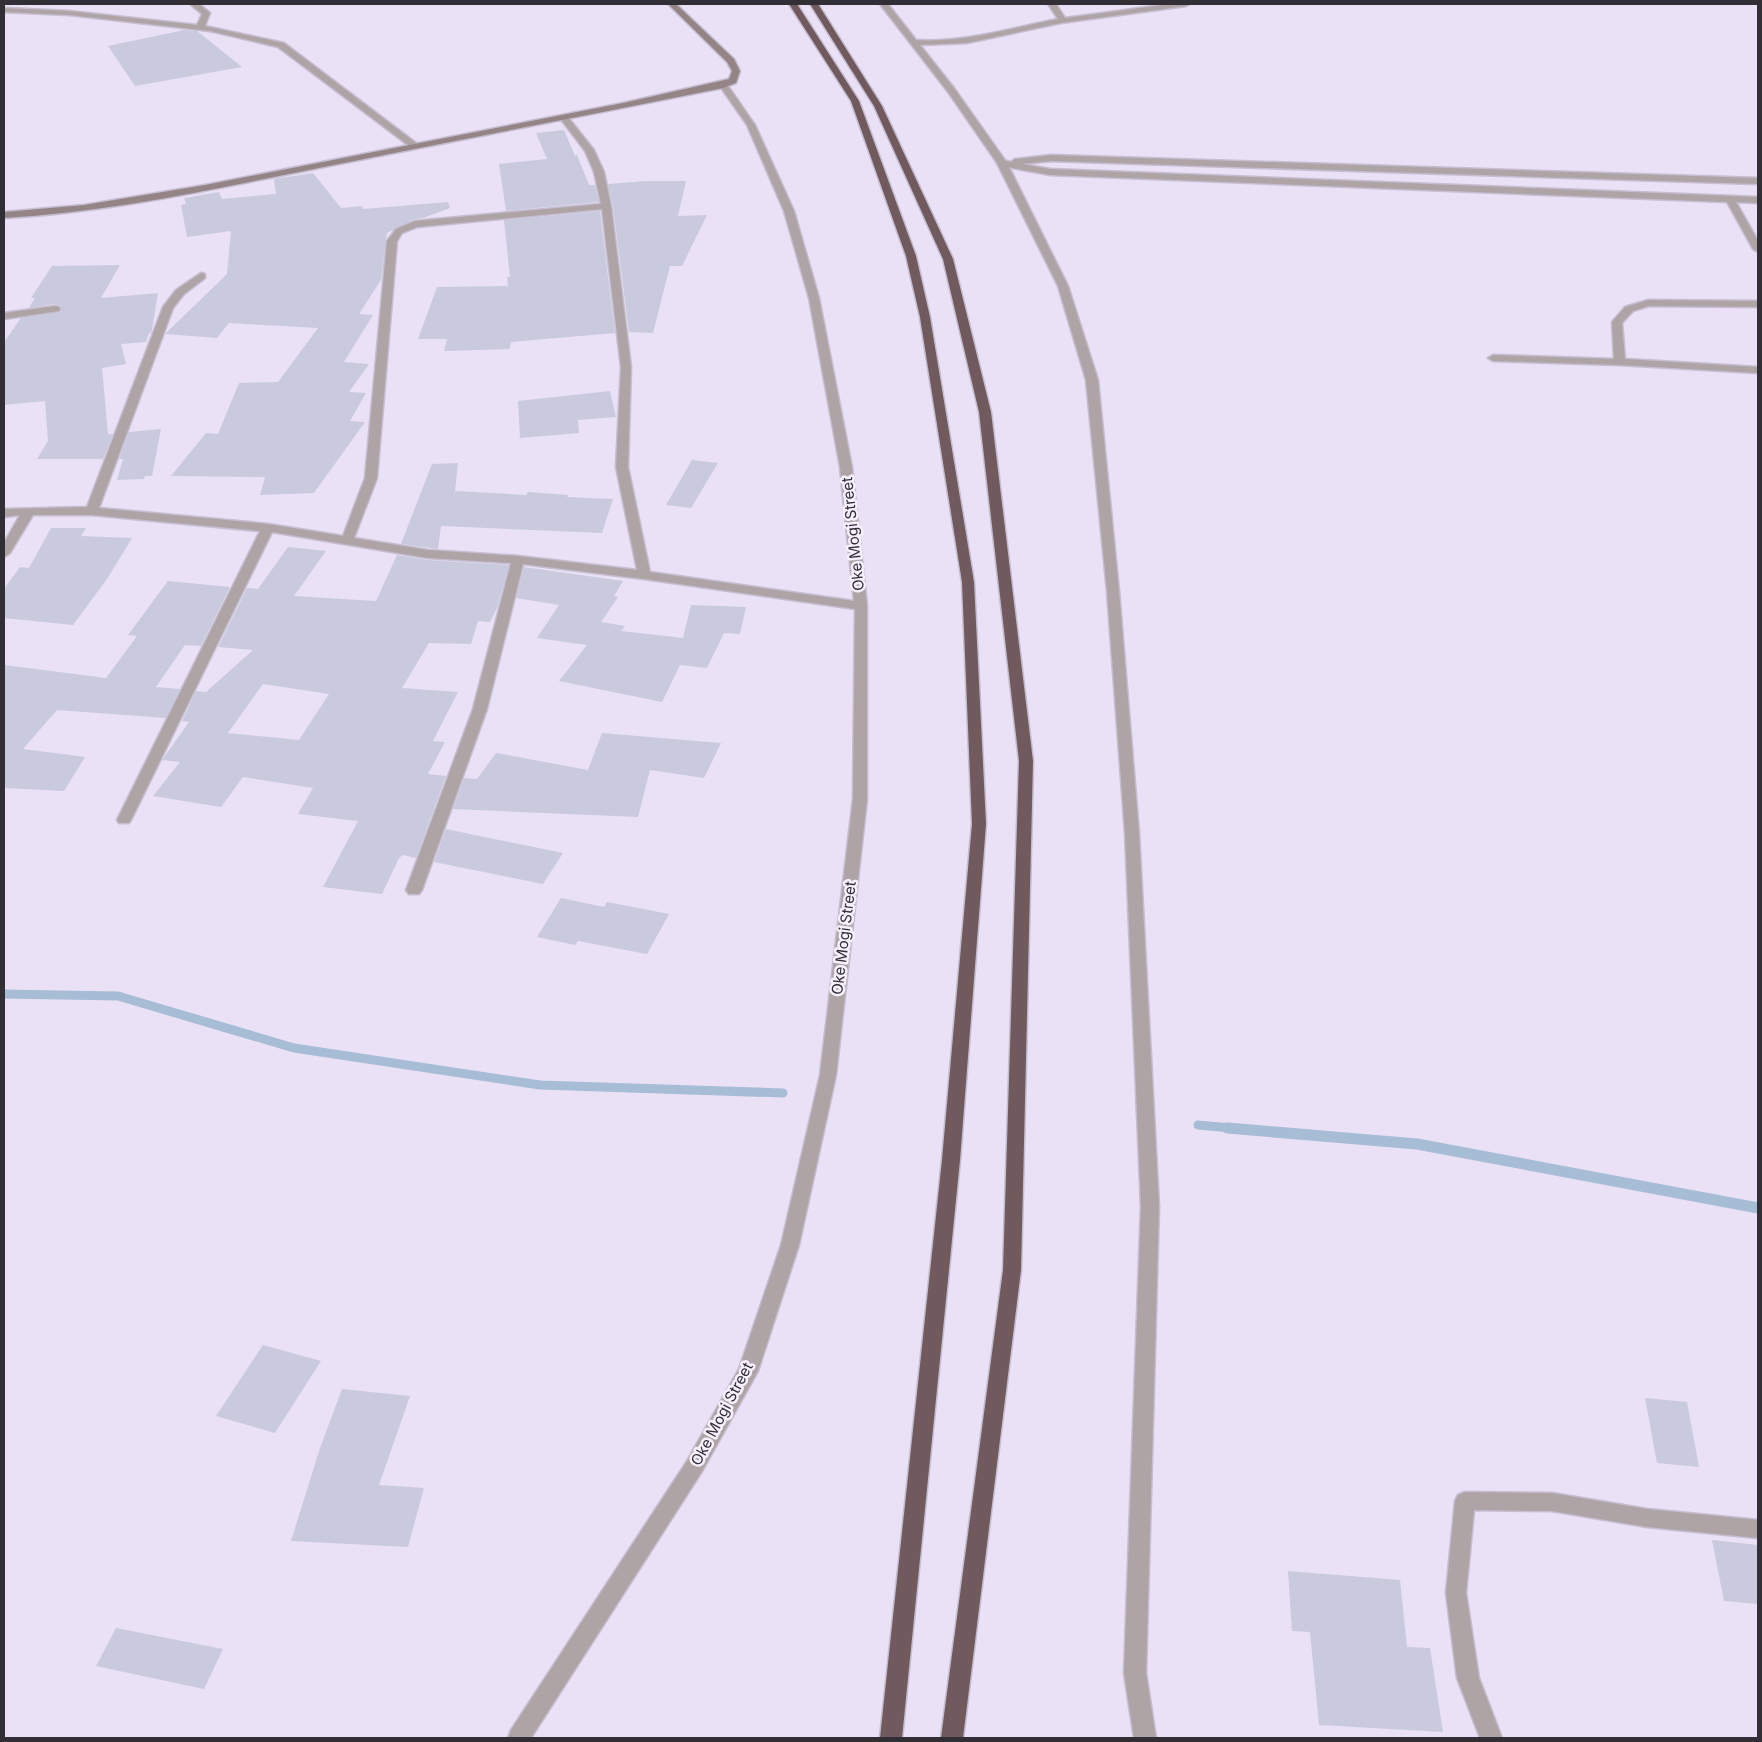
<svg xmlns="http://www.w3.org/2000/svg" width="1762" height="1742" font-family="Inter,sans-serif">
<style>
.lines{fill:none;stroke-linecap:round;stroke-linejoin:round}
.stream-far1{stroke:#a7bdd5;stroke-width:9}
.stream{stroke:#a7bdd5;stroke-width:11}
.building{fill:#c9cade;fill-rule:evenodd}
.lane-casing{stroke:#c5bdd0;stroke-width:3}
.street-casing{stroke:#c5bdd0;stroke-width:3}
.secondary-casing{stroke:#c5bdd0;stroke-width:3}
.highway-casing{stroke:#c5bdd0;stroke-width:3}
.lane{fill:#afa4a5;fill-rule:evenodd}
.street{fill:#afa4a5;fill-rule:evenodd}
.secondary{fill:#948486;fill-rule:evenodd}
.highway{fill:#705a5d;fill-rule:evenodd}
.labels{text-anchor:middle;stroke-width:5;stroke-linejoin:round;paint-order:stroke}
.street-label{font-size:15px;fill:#312e36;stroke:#f6f0fd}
</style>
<rect width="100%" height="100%" fill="#eae1f6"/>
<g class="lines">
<g class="stream-far1">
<polyline points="4,994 118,996 294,1048 540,1085 783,1093"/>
<polyline points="1198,1125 1242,1129"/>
</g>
<polyline class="stream" points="1227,1128 1417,1144 1758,1208"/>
</g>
<g class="building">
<polygon points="184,30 197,31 242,67 135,86 108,46"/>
<polygon points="564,130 575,156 577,155 589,185 595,185 599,202 506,211 499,164 547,159 536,133"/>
<polygon points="313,173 341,208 362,206 363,209 448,202 450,208 423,218 414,219 387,233 381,280 359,314 373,315 344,362 369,364 349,392 366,393 350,421 365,422 314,493 260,495 265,477 171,476 206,433 218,434 239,383 278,382 318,328 229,323 217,338 165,334 227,274 231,231 187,237 181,205 186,204 184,198 219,192 222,199 276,194 274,179"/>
<polygon points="646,181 686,181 678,216 707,215 682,266 670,266 653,333 629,332 613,206 608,184"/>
<polygon points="600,211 615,333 511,342 510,349 444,351 447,339 418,339 437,287 508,286 507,277 510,277 504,220"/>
<polygon points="120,265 101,298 158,293 152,330 151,333 149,333 146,342 121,344 126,364 102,368 108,434 113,434 103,459 37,459 48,441 45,401 4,405 4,342 21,318 61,312 61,306 55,304 29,308 35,298 31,298 52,266"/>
<polygon points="610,391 616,417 578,420 579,433 520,438 518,401"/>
<polygon points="161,429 152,476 145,476 144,479 117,480 123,459 119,459 129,432"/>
<polygon points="692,460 718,463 691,508 666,505"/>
<polygon points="458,463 455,491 526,495 528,492 568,495 567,497 613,499 602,533 441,526 438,549 401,544 432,464"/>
<polygon points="51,528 86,528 81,536 132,538 107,579 73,625 4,618 4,589 20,567 29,568"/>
<path d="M288 547 326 551 294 596 376 601 397 555 428 560 509 565 497 608 490 622 478 621 471 644 429 643 402 688 458 692 433 741 445 742 428 774 446 776 416 858 403 855 399 858 382 894 323 887 358 821 298 814 313 788 243 777 221 807 153 796 180 762 162 760 189 722 182 721 196 691 206 692 253 650 218 647 247 588 258 589ZM263 684 329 694 299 740 228 733Z"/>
<polygon points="524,567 623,581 614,596 618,597 601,622 625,626 621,631 683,638 691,605 746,607 740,634 724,633 707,668 680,665 662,702 559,681 587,645 537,638 559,605 516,598"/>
<polygon points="168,581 230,587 201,646 185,645 156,687 180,689 166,718 57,710 23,749 85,757 64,791 4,788 4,665 106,678 137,636 128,635"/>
<polygon points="602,733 721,743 704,778 650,770 638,817 453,809 464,778 477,779 496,753 588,770"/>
<polygon points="446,829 563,853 543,884 434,862"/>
<polygon points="561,898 604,907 607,902 669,914 647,954 578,941 575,945 537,937"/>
<polygon points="263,1345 321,1361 275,1433 216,1416"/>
<polygon points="342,1389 410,1396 379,1485 424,1488 408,1547 291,1541 320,1448"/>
<polygon points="1645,1398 1687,1402 1699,1467 1657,1463"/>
<polygon points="1712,1540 1758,1545 1758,1604 1724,1601"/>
<polygon points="1288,1571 1400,1580 1407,1647 1430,1648 1443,1732 1319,1725 1310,1632 1292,1631"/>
<polygon points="116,1628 223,1649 204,1689 96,1666"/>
</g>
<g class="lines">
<defs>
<g id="lane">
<polygon points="190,4 199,4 210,13 205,26 284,43 420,146 418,148 412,148 278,47 210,31 69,15 4,12 4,8 69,11 197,25 202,14"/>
<polygon points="1051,155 1758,178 1758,184 1051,161 1022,164 1050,169 1758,197 1758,203 1736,202 1758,241 1758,252 1753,249 1727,202 1050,175 1002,166 997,163 1002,160 1011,162 1015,159"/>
<polygon points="1648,300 1758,301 1758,307 1649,306 1633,311 1622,323 1625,359 1758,367 1758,373 1620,365 1493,361 1488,358 1493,355 1614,359 1612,322 1625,307"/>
</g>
<g id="street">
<path d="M880 4H888L916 40C964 43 1011 28 1058 19L1048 4H1056L1065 18 1170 4H1190L1186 6 1061 23 967 43 920 45 954 88 1007 163 1068 286 1098 380 1119 591 1139 833 1159 1206 1146 1673 1156 1738H1134L1124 1673 1141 1206 1125 833 1107 591 1086 380 1058 286 997 163 948 92Z"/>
<path d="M723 82 726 83 755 125 794 211 819 298 852 467 867 606V799L836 1075 799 1245 758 1371 701 1473 531 1738H508L511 1730 687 1461 739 1369 781 1245 820 1075 853 799 855 609 644 579 523 564 487 709 422 890 419 894H409L406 890 473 709 511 563 428 558 272 532 131 820 129 823H119L117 820 260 531 92 515H33L10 553 4 557V543L20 515 4 517V509L87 507 163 307 176 290 201 273 205 274V278L184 294 173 308 99 508 268 524 343 536 365 478 387 241 396 229 415 221 601 204 594 172 585 151 560 118 564 115 567 116 594 150 604 172 611 206 631 367 628 467 650 572 854 601 840 467 809 298 784 211 747 125 719 85ZM602 209 621 367 616 467 637 570 518 556 428 550 354 538 377 478 397 241 402 233 417 227Z"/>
<polygon points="55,306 59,307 60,309 59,311 4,319 4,313"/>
<polygon points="1465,1492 1552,1493 1647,1509 1758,1520 1758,1538 1647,1527 1552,1511 1474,1510 1466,1593 1479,1678 1502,1738 1480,1738 1457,1678 1446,1593 1455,1501 1458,1495"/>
</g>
<path id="secondary" d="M668 4H676L734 59 740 71 736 83 723 88C590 115 457 140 324 167 218 188 112 212 4 218V212L84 205 205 185 623 103 729 79 732 71 727 62Z"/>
<g id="highway">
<polygon points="789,4 797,4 859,101 916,256 930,317 974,582 986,824 960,1160 902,1738 880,1738 942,1160 972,824 962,582 920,317 906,256 851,101"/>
<polygon points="810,4 818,4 882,106 953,259 991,412 1033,761 1021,1270 963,1738 941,1738 1003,1270 1019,761 979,412 943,259 874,106"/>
</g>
</defs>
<use href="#lane" class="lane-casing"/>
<use href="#street" class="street-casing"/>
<use href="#secondary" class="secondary-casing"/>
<use href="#highway" class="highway-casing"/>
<use href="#lane" class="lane"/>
<use href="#street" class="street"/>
<use href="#secondary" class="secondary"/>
<use href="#highway" class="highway"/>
</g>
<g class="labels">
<g class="street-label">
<text transform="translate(853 534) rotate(-96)" y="5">Oke Mogi Street</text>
<text transform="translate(844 938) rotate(-83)" y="5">Oke Mogi Street</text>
<text transform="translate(722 1414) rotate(-62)" y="5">Oke Mogi Street</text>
</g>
</g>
<rect width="1762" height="1742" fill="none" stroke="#312e36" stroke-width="10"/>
</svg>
